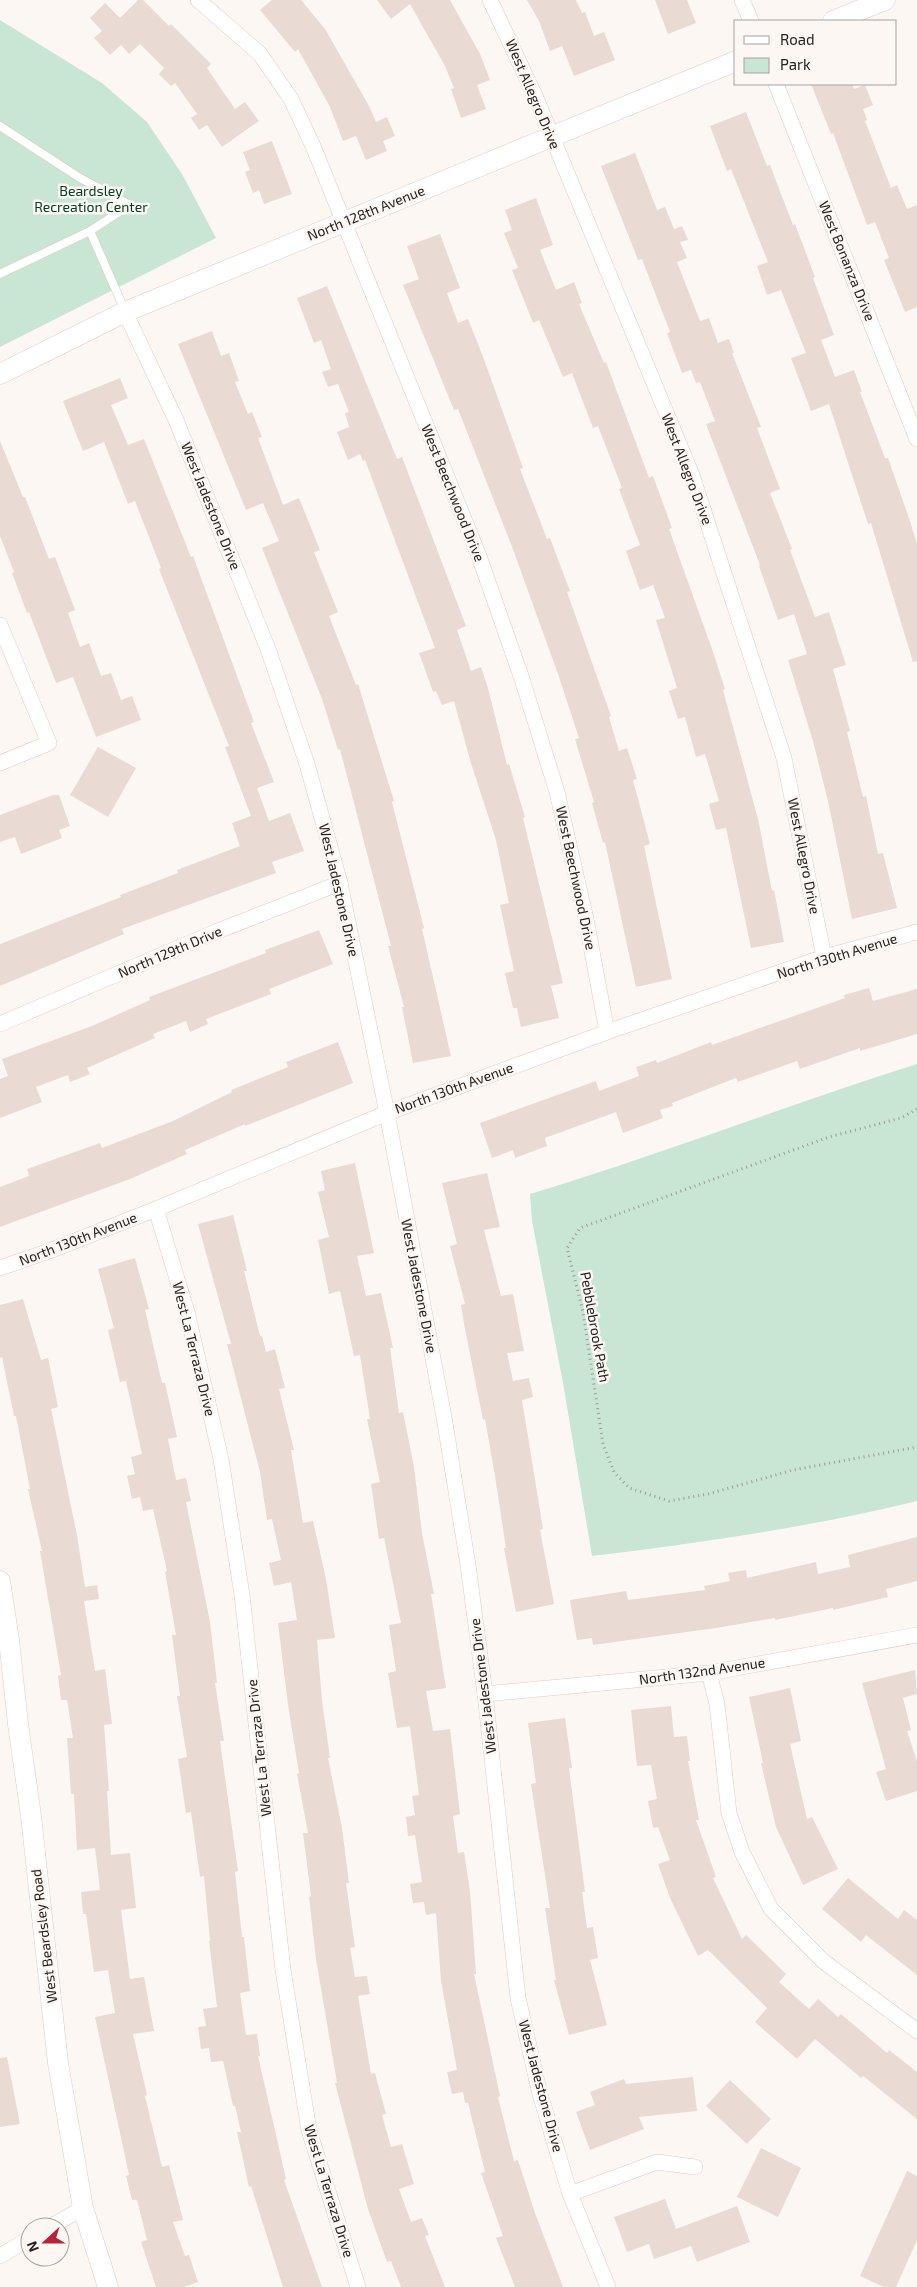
<svg xmlns="http://www.w3.org/2000/svg" width="917" height="2287" font-family="'Exo 2',sans-serif">
<style>
.green{fill:#c8e6d3}
.building{fill:#e9dad4}
.lines{fill:none;stroke-linecap:round;stroke-linejoin:round}
.lane-casing{stroke:#dbccc6;stroke-width:9}
.street-casing{stroke:#dbccc6;stroke-width:16}
.secondary-casing{stroke:#dbccc6;stroke-width:21}
.path{stroke:#9e9996;stroke-width:3;stroke-dasharray:1 4;stroke-linecap:butt}
.lane{stroke:#fff;stroke-width:8}
.street{stroke:#fff;stroke-width:15}
.secondary{stroke:#fff;stroke-width:20}
.labels{text-anchor:middle;stroke-width:5;stroke-linejoin:round;paint-order:stroke}
.street-label{font-size:14px;fill:#26211f;stroke:#fdf7f4}
.park-label{font-size:14px;fill:#024024;stroke:#fdf7f4}
</style>
<rect width="100%" height="100%" fill="#fdf7f4"/>
<g class="green">
<polygon points="0,20 102,83 147,122 182,174 216,238 0,347"/>
<path d="M917 1064V1501C810 1527 702 1543 592 1556L563 1383 532 1221 530 1194C660 1155 787 1105 917 1064Z"/>
</g>
<g class="building">
<polygon points="138,0 143,0 169,26 171,24 211,64 207,68 235,109 245,102 259,121 222,147 207,125 199,130 191,118 197,114 175,83 171,86 159,74 164,68 140,44 129,54 121,45 110,55 94,38 102,31 90,18 105,3 120,18"/>
<polygon points="272,0 301,0 325,29 369,106 376,122 387,117 395,136 383,141 387,151 366,160 356,136 343,141 330,107 298,49 295,52 260,10"/>
<polygon points="377,0 450,0 480,54 490,80 477,85 486,109 461,118 451,89 454,88 445,66 410,4 391,19"/>
<polygon points="527,0 576,0 582,13 585,12 594,36 604,32 615,60 574,76 562,46 550,51 539,21"/>
<polygon points="655,0 687,0 696,23 668,34"/>
<polygon points="811,84 852,84 854,89 865,85 873,105 863,109 867,120 865,121 891,188 897,185 907,209 917,205 917,307 905,312 884,260 889,258 875,222 867,225 833,133 831,134"/>
<polygon points="746,112 767,166 770,165 793,225 795,224 815,277 813,278 834,335 821,340 835,377 854,370 862,392 860,392 885,458 888,458 910,521 917,544 917,661 913,662 871,523 868,524 829,404 811,411 791,358 806,353 781,290 767,295 757,266 768,262 731,169 727,171 710,126"/>
<polygon points="272,141 292,194 264,204 259,190 253,193 245,172 250,170 243,152"/>
<polygon points="635,153 657,210 665,207 674,229 682,226 688,240 680,242 687,258 677,262 700,321 709,318 718,343 729,339 734,353 732,353 761,427 757,428 780,489 770,493 792,549 790,550 815,617 829,612 846,665 833,669 850,731 847,732 863,797 866,796 878,854 883,853 897,908 852,919 828,801 813,741 788,660 807,654 794,614 778,620 759,566 760,565 706,424 715,421 700,382 696,383 691,370 682,373 667,333 670,332 642,259 638,260 601,166"/>
<polygon points="536,198 553,245 540,250 556,290 574,282 582,303 579,304 604,363 606,362 649,478 653,476 672,528 669,529 712,649 725,689 723,690 758,819 772,891 774,890 784,942 751,948 726,828 716,830 709,804 719,801 705,754 696,757 685,717 678,719 669,691 677,688 656,620 665,618 653,585 640,590 626,551 640,545 619,489 622,488 598,426 593,428 572,373 563,377 539,320 533,323 512,270 518,268 504,233 512,230 505,210"/>
<polygon points="440,234 460,288 447,293 458,323 468,319 482,354 523,468 520,469 547,539 550,538 570,591 567,592 611,716 609,717 619,751 627,748 637,779 633,780 650,844 644,846 672,979 636,987 605,842 603,843 592,803 594,802 575,739 579,738 559,677 514,552 458,409 454,410 403,285 419,279 407,246"/>
<polygon points="327,286 397,459 402,457 466,626 457,630 471,671 481,667 488,688 507,765 509,764 525,817 523,818 563,983 551,986 559,1018 521,1027 517,1008 513,1008 505,973 514,971 500,905 509,903 496,840 470,760 454,701 442,705 436,691 433,692 419,653 435,648 365,460 363,461 360,454 348,460 337,432 349,427 345,413 349,412 338,384 328,387 322,372 331,369 321,340 314,343 297,298"/>
<polygon points="212,331 221,356 229,353 239,381 235,382 248,414 252,412 262,437 258,438 283,505 299,498 320,550 314,552 338,612 329,616 356,685 358,684 394,801 392,802 424,928 422,929 451,1056 413,1063 402,1007 404,1007 388,946 391,946 340,749 338,750 322,699 262,548 279,541 263,503 246,510 178,344"/>
<polygon points="120,378 128,398 111,405 128,445 144,439 191,557 193,556 254,722 251,723 274,782 257,788 269,821 290,813 304,851 272,862 276,873 122,929 124,934 0,986 0,944 121,897 120,895 178,873 177,870 240,846 232,823 251,816 225,747 229,746 159,569 161,568 135,501 128,504 104,442 83,451 63,401"/>
<polygon points="0,441 23,497 25,497 49,559 55,557 75,610 68,613 80,647 89,643 101,676 111,673 121,700 132,696 141,720 96,737 73,677 56,683 29,612 27,613 12,573 14,572 0,536"/>
<polygon points="98,747 136,768 108,817 70,795"/>
<polygon points="53,795 59,795 70,826 59,830 62,838 21,854 15,837 0,842 0,815"/>
<polygon points="319,930 333,964 269,989 271,994 206,1019 208,1024 190,1032 186,1021 153,1034 155,1038 87,1068 90,1074 70,1082 68,1075 36,1087 42,1102 0,1118 0,1079 8,1076 2,1059 92,1026 150,1000 149,997 266,953 265,950"/>
<polygon points="869,988 873,1001 917,989 917,1034 860,1051 860,1048 800,1069 797,1061 738,1082 736,1078 672,1103 673,1106 660,1110 663,1118 623,1133 616,1112 545,1138 547,1146 515,1158 513,1150 492,1158 480,1123 596,1081 599,1091 639,1076 636,1067 656,1060 657,1063 711,1042 712,1045 845,998 844,995"/>
<polygon points="338,1042 353,1083 245,1126 245,1124 185,1150 187,1154 130,1179 0,1227 0,1187 29,1176 27,1169 100,1143 102,1148 173,1121 232,1092 231,1090 288,1067 286,1062"/>
<polygon points="355,1163 374,1253 357,1256 366,1296 381,1293 393,1348 390,1348 399,1413 403,1412 414,1467 422,1533 434,1594 431,1594 446,1688 426,1691 433,1731 450,1729 460,1814 453,1816 458,1853 464,1852 470,1891 476,1974 474,1974 500,2096 498,2097 514,2161 518,2160 535,2213 563,2287 515,2287 496,2238 503,2236 481,2173 485,2172 468,2103 465,2103 463,2092 452,2094 447,2072 457,2070 441,1981 436,1913 426,1915 424,1902 413,1903 410,1884 422,1882 415,1835 408,1836 406,1817 415,1815 412,1796 419,1795 410,1726 397,1728 388,1673 396,1671 389,1625 401,1623 384,1538 379,1539 371,1484 380,1482 367,1419 370,1419 360,1355 354,1356 340,1291 329,1294 318,1240 329,1237 318,1192 325,1190 321,1171"/>
<polygon points="487,1173 500,1227 484,1230 501,1296 513,1294 524,1351 507,1353 513,1381 529,1378 533,1397 522,1400 543,1529 540,1530 554,1604 516,1612 504,1548 506,1548 495,1476 485,1419 483,1420 465,1329 461,1305 465,1304 450,1246 457,1244 442,1183"/>
<polygon points="233,1215 247,1271 244,1271 260,1336 262,1336 266,1352 275,1349 285,1388 279,1389 294,1450 291,1450 303,1523 313,1521 326,1579 335,1638 317,1640 322,1701 330,1758 328,1758 342,1828 349,1883 346,1883 355,1947 350,1948 355,1977 367,1976 370,1994 358,1996 371,2074 375,2073 386,2114 382,2115 391,2147 402,2144 414,2184 399,2189 411,2222 422,2218 429,2235 425,2236 445,2287 401,2287 391,2261 387,2262 368,2209 335,2083 337,2083 316,1959 309,1897 311,1896 303,1833 308,1833 297,1774 299,1773 288,1705 278,1623 297,1620 291,1582 274,1586 269,1563 281,1560 272,1519 267,1520 260,1472 227,1344 231,1344 198,1224"/>
<polygon points="135,1258 149,1309 145,1310 162,1383 165,1383 177,1437 168,1439 176,1480 186,1478 191,1501 186,1502 210,1622 217,1683 215,1683 224,1741 220,1741 238,1871 235,1872 242,1937 244,1937 250,1991 240,1993 246,2035 257,2034 260,2056 258,2056 286,2179 284,2180 322,2287 283,2287 251,2186 249,2187 237,2132 241,2132 235,2106 233,2106 223,2061 211,2062 209,2048 201,2049 198,2027 206,2026 203,2009 217,2007 209,1941 210,1941 204,1876 200,1877 191,1812 186,1813 178,1759 187,1757 177,1696 180,1696 172,1635 176,1635 165,1572 167,1571 153,1509 143,1511 140,1497 132,1499 127,1476 135,1474 131,1457 142,1454 126,1381 120,1382 108,1330 114,1328 98,1269"/>
<polygon points="23,1299 41,1360 48,1358 58,1407 51,1409 77,1535 85,1587 97,1585 99,1599 84,1601 95,1671 105,1669 112,1724 104,1725 109,1791 107,1791 111,1855 130,1853 136,1908 121,1910 130,1979 144,1977 154,2031 133,2034 147,2095 145,2096 162,2167 169,2165 183,2220 173,2222 185,2256 189,2255 198,2282 184,2287 156,2287 141,2242 147,2240 137,2200 132,2200 126,2176 129,2175 95,2017 115,2013 108,1970 94,1972 86,1914 83,1914 81,1892 100,1890 95,1848 77,1850 74,1794 71,1794 67,1738 73,1738 67,1700 61,1700 58,1676 61,1675 40,1551 42,1551 28,1489 30,1489 16,1416 14,1416 2,1357 0,1358 0,1305"/>
<polygon points="917,1537 917,1581 886,1589 888,1597 833,1610 833,1608 775,1620 775,1618 716,1628 593,1645 592,1638 577,1640 570,1600 626,1591 628,1600 705,1590 704,1586 730,1581 728,1573 746,1570 747,1578 816,1562 818,1574 850,1567 848,1555"/>
<polygon points="915,1670 917,1694 903,1698 911,1730 907,1731 917,1761 917,1791 886,1801 876,1772 886,1769 862,1683"/>
<polygon points="790,1688 801,1741 790,1744 807,1819 812,1817 838,1869 803,1885 776,1827 761,1763 763,1763 749,1697"/>
<polygon points="671,1706 674,1737 687,1736 690,1761 688,1761 699,1820 696,1820 716,1877 713,1878 742,1939 746,1935 786,1974 779,1982 809,2009 818,1999 838,2017 841,2014 887,2053 889,2050 917,2072 917,2119 863,2076 861,2078 815,2039 797,2059 755,2022 767,2008 708,1950 698,1956 670,1898 658,1864 670,1860 658,1827 653,1828 648,1801 657,1799 651,1765 637,1766 631,1710"/>
<polygon points="565,1718 572,1768 569,1768 585,1892 582,1892 587,1928 593,1927 598,1958 590,1960 607,2025 569,2035 554,1980 556,1980 545,1908 550,1908 531,1784 536,1783 528,1723"/>
<polygon points="848,1878 898,1919 904,1910 917,1920 917,1975 866,1935 861,1942 822,1909"/>
<polygon points="7,2057 20,2124 0,2127 0,2058"/>
<polygon points="693,2077 697,2111 639,2117 644,2129 590,2150 576,2112 595,2105 590,2092 624,2079 626,2084"/>
<polygon points="730,2080 771,2119 747,2144 706,2106"/>
<polygon points="761,2148 801,2168 778,2217 737,2197"/>
<polygon points="907,2171 917,2176 917,2240 896,2287 884,2287 860,2276"/>
<polygon points="665,2199 676,2229 737,2206 750,2242 697,2262 691,2246 654,2259 649,2244 627,2252 614,2217"/>
</g>
<g class="lines">
<defs>
<g id="lane">
<polyline points="0,126 80,178 130,205 90,231 125,311"/>
<polyline points="0,274 90,231"/>
</g>
<g id="street">
<polyline points="198,0 260,54 291,99 313,146 479,556 522,679 557,792 586,919 607,1032"/>
<polyline points="490,0 536,98 692,475 784,758 824,957"/>
<polyline points="742,0 751,21"/>
<polyline points="776,84 917,439"/>
<polyline points="125,312 176,420 268,649 307,764 340,883 387,1113 444,1417 468,1565 485,1694 518,1998 540,2094 570,2194 608,2287"/>
<polyline points="0,625 49,743 0,763"/>
<polyline points="0,1024 218,931 340,883"/>
<polyline points="156,1209 187,1312 221,1459 242,1595 283,1970 309,2130 358,2287"/>
<polyline points="0,1268 52,1250 156,1209 387,1113 607,1032 824,957 917,932"/>
<polyline points="709,1673 717,1704 729,1813 742,1852 771,1909 823,1961 917,2031"/>
<polyline points="485,1694 709,1673 917,1635"/>
<polyline points="570,2194 657,2162 695,2167"/>
<polyline points="50,2227 83,2208"/>
<polyline points="0,2256 30,2238"/>
</g>
<g id="secondary">
<polyline points="833,21 885,0"/>
<polyline points="0,374 125,312 736,61"/>
<polyline points="0,1581 9,1640 18,1724 31,1816 58,2063 83,2208 108,2287"/>
</g>
</defs>
<use href="#lane" class="lane-casing"/>
<use href="#street" class="street-casing"/>
<use href="#secondary" class="secondary-casing"/>
<polyline class="path" points="917,1109 901,1118 829,1137 580,1228 567,1248 583,1312 603,1444 614,1472 629,1488 669,1501 708,1494 793,1470 917,1447"/>
<use href="#lane" class="lane"/>
<use href="#street" class="street"/>
<use href="#secondary" class="secondary"/>
</g>
<g class="labels">
<g class="street-label">
<text transform="translate(533 94) rotate(67)" y="5">West Allegro Drive</text>
<text transform="translate(366 213) rotate(-22)" y="5">North 128th Avenue</text>
<text transform="translate(847 261) rotate(68)" y="5">West Bonanza Drive</text>
<text transform="translate(687 469) rotate(69)" y="5">West Allegro Drive</text>
<text transform="translate(453 493) rotate(68)" y="5">West Beechwood Drive</text>
<text transform="translate(211 506) rotate(68)" y="5">West Jadestone Drive</text>
<text transform="translate(804 856) rotate(79)" y="5">West Allegro Drive</text>
<text transform="translate(576 878) rotate(78)" y="5">West Beechwood Drive</text>
<text transform="translate(339 890) rotate(77)" y="5">West Jadestone Drive</text>
<text transform="translate(170 952) rotate(-23)" y="5">North 129th Drive</text>
<text transform="translate(837 956) rotate(-17)" y="5">North 130th Avenue</text>
<text transform="translate(454 1088) rotate(-20)" y="5">North 130th Avenue</text>
<text transform="translate(78 1239) rotate(-21)" y="5">North 130th Avenue</text>
<text transform="translate(419 1286) rotate(79)" y="5">West Jadestone Drive</text>
<text transform="translate(595 1327) rotate(80)" y="5">Pebblebrook Path</text>
<text transform="translate(194 1349) rotate(76)" y="5">West La Terraza Drive</text>
<text transform="translate(702 1671) rotate(-8)" y="5">North 132nd Avenue</text>
<text transform="translate(483 1686) rotate(-97)" y="5">West Jadestone Drive</text>
<text transform="translate(259 1748) rotate(-96)" y="5">West La Terraza Drive</text>
<text transform="translate(44 1936) rotate(-97)" y="5">West Beardsley Road</text>
<text transform="translate(541 2086) rotate(75)" y="5">West Jadestone Drive</text>
<text transform="translate(329 2191) rotate(73)" y="5">West La Terraza Drive</text>
</g>
<g class="park-label">
<text x="91" y="196">Beardsley<tspan x="91" dy="16">Recreation Center</tspan></text>
</g>
</g>
<rect x="734" y="20" width="162" height="65" fill="#fdf7f4" stroke="#a7a19f"/>
<rect x="744" y="36" width="25" height="8" fill="#ffffff" stroke="#a7a19f"/>
<text x="780" y="45" font-size="15" fill="#26211f">Road</text>
<rect x="744" y="58" width="25" height="15" fill="#c8e6d3" stroke="#a7a19f"/>
<text x="780" y="70" font-size="15" fill="#26211f">Park</text>
<g transform="translate(45 2242) rotate(249)"><circle r="24" fill="#fdf7f4" stroke="#a7a19f"/>
<path d="M0-4L9 19L0 12L-9 19Z" fill="#b52439"/>
<text y="-8" font-size="14" font-weight="bold" text-anchor="middle" fill="#26211f">N</text>
</g>
</svg>
